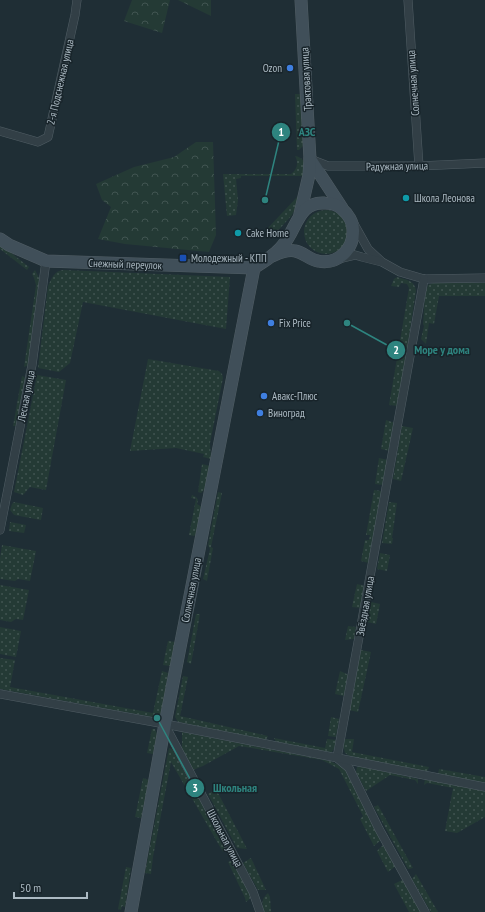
<svg xmlns="http://www.w3.org/2000/svg" width="485" height="912" font-family="'PT Sans Narrow',sans-serif">
<style>
.grass{fill:url(#grass-dots)}
.forest{fill:url(#forest-crowns)}
.lines{fill:none;stroke-linecap:round;stroke-linejoin:round}
.street-casing{stroke:#505d64;stroke-width:9}
.secondary-casing{stroke:#505d64;stroke-width:13}
.street{stroke:#323f46;stroke-width:8}
.secondary{stroke:#404f59;stroke-width:12}
.shop-dot{fill:#3f7fe0;stroke:#18242a;stroke-width:1.5}
.culture-dot{fill:#0f9aa8;stroke:#18242a;stroke-width:1.5}
.transit-dot{fill:#1a4fb4;stroke:#18242a;stroke-width:1.5}
.labels{text-anchor:middle;stroke-width:3;stroke-linejoin:round;paint-order:stroke}
.poi-label{font-size:11px;fill:#acbac3;stroke:#18242a;text-anchor:start}
.street-label{font-size:11px;fill:#acbac3;stroke:#18242a}
.leader{fill:none;stroke:#2e847f;stroke-width:1.5}
.callout-dot{fill:#2e847f;stroke:#18242a;stroke-width:1.5}
.mark-label{font-size:12px;text-anchor:middle;font-weight:bold;fill:#fff}
.callout-label{font-size:12px;text-anchor:middle;font-weight:bold;fill:#2e847f;stroke:#18242a;stroke-width:3;stroke-linejoin:round;paint-order:stroke}
</style>
<defs>
<pattern id="grass-dots" width="8" height="8" patternUnits="userSpaceOnUse"><rect width="8" height="8" fill="#243a35"/><path d="M2 2h.1M6 6h.1" fill="none" stroke="#415451" stroke-width="1.8" stroke-linecap="round"/></pattern>
<pattern id="forest-crowns" width="20" height="18" patternUnits="userSpaceOnUse"><rect width="20" height="18" fill="#243a35"/><path d="M2 6a3 3 0 1 1 6 0M12 15a3 3 0 1 1 6 0" fill="none" stroke="#415451"/></pattern>
</defs>
<rect width="100%" height="100%" fill="#1f2e35"/>
<g class="grass">
<polygon points="295,94 305,94 305,144 299,150 297,150"/>
<path d="M295 156C306 158 306 166 303 176H241V178L236 179 238 200 236 215 227 216 223 174H291C297 170 299 163 295 156Z"/>
<polygon points="298,196 301,197 292,215 275,234 273,235 267,229"/>
<circle cx="326" cy="232" r="22"/>
<polygon points="0,244 29,267 27,270 0,249"/>
<polygon points="35,270 40,280 29,365 24,367 36,285 34,278 32,274"/>
<path d="M63 270 230 277 226 329 83 302 70 363 59 372 38 368 48 286C52 278 54 271 63 270Z"/>
<path d="M397 277C406 280 415 280 416 291L398 406 389 405 409 288 407 284 401 283 399 287 391 286 394 279Z"/>
<polygon points="436,282 485,283 485,296 439,296 434,324 429,323 426,344 421,339 424,326 423,324 425,294 428,285"/>
<polygon points="148,359 219,371 222,374 223,378 210,443 211,459 203,457 204,454 176,448 130,451"/>
<polygon points="37,375 66,380 46,490 30,487 23,495 14,492"/>
<polygon points="22,376 27,378 17,426 13,426"/>
<polygon points="386,420 395,423 390,451 381,449"/>
<polygon points="402,426 413,428 401,481 393,479"/>
<polygon points="379,458 388,460 383,485 375,484"/>
<polygon points="202,464 210,466 205,489 201,493 198,492"/>
<polygon points="374,490 382,491 369,563 361,561 365,540 369,540 370,535 366,535"/>
<polygon points="218,492 222,493 211,547 213,548 207,581 203,579 210,549 208,545"/>
<polygon points="192,495 196,497 198,500 197,504 202,507 197,533 194,536 189,535 196,499 191,498"/>
<polygon points="14,502 43,508 41,520 14,515 10,510 12,504"/>
<polygon points="389,502 397,503 392,538 393,538 392,544 382,543"/>
<polygon points="10,522 26,525 24,533 9,531"/>
<polygon points="2,545 36,551 30,581 18,579 15,581 0,579 0,558"/>
<polygon points="380,553 390,555 387,571 377,569"/>
<polygon points="357,584 365,586 361,608 352,607"/>
<polygon points="0,585 29,590 23,620 16,619 11,622 0,620"/>
<polygon points="371,602 380,604 376,624 367,622"/>
<polygon points="196,614 200,614 191,664 187,662"/>
<polygon points="348,626 356,627 354,639 345,640"/>
<polygon points="0,627 21,631 16,657 0,654"/>
<polygon points="168,641 176,642 170,666 163,665"/>
<polygon points="361,650 371,652 358,712 349,710"/>
<polygon points="0,658 15,660 10,687 153,713 162,671 168,673 162,712 158,715 152,717 0,689"/>
<polygon points="340,671 349,675 344,696 335,694"/>
<polygon points="183,676 188,677 180,716 268,736 266,740 178,722 175,717"/>
<polygon points="331,717 339,719 336,737 328,736"/>
<polygon points="152,729 155,729 157,734 153,754 147,753"/>
<polygon points="182,732 330,761 345,768 381,840 374,846 360,819 363,816 339,769 322,760 239,746 203,766 193,770 182,749"/>
<polygon points="274,738 325,748 327,739 336,740 335,747 331,753 276,742"/>
<polygon points="345,739 354,739 352,752 429,767 427,772 351,757 345,753 343,745"/>
<polygon points="169,748 172,749 226,848 223,852 171,762 153,857 151,874 145,873"/>
<polygon points="360,766 418,779 418,784 415,780 390,775 366,791 356,772 357,767"/>
<polygon points="439,769 485,777 485,783 438,774"/>
<polygon points="143,778 149,780 141,818 135,817"/>
<polygon points="425,779 485,791 485,817 457,833 445,831 453,788 427,783 424,785"/>
<polygon points="216,789 243,841 247,849 237,848 208,794"/>
<polygon points="378,805 413,868 408,869 374,807"/>
<polygon points="384,844 396,866 388,872 377,851"/>
<polygon points="251,858 266,890 258,890 243,863"/>
<polygon points="233,860 252,897 246,902 245,898 228,862"/>
<polygon points="126,867 131,868 125,907 122,906 121,910 118,909"/>
<polygon points="416,874 438,912 431,912 412,879"/>
<polygon points="404,879 421,912 409,912 394,884"/>
<path d="M268 893 270 897 271 912H264C262 903 261 899 268 893Z"/>
</g>
<g class="forest">
<polygon points="132,0 170,0 162,33 124,21"/>
<polygon points="178,0 211,0 211,16"/>
<polygon points="196,142 213,142 216,235 209,252 125,244 98,239 111,207 102,200 96,184 134,167 174,157"/>
</g>
<g class="lines">
<defs>
<g id="street">
<polyline points="408,0 419,166"/>
<polyline points="0,131 38,142 48,137 75,15 77,0"/>
<polyline points="310,159 328,166 419,166 485,163"/>
<polyline points="354,224 368,249 381,261"/>
<polyline points="338,259 355,255 362,257 382,262 400,272 424,279 485,278"/>
<polyline points="424,279 337,758 349,768 379,829 425,912"/>
<polyline points="0,530 32,365 46,261"/>
<polyline points="0,694 165,724 485,787"/>
<polyline points="165,725 253,892 260,912"/>
</g>
<g id="secondary">
<polyline points="310,159 342,208"/>
<polyline points="300,214 309,175 310,159 301,0"/>
<polyline points="0,239 9,245 46,261 254,268"/>
<path d="M254 268C264 261 276 255 283 245 297 229 298 201 325 203 331 203 338 205 342 209 348 214 353 222 353 230 354 250 337 265 318 261 310 260 303 252 295 251 287 249 279 253 272 256"/>
<polyline points="131,912 165,724 254,268"/>
</g>
</defs>
<use href="#street" class="street-casing"/>
<use href="#secondary" class="secondary-casing"/>
<use href="#street" class="street"/>
<use href="#secondary" class="secondary"/>
</g>
<g class="shop-dot">
<circle cx="290" cy="68" r="4"/>
<circle cx="271" cy="323" r="4"/>
<circle cx="264" cy="396" r="4"/>
<circle cx="260" cy="413" r="4"/>
</g>
<g class="culture-dot">
<circle cx="406" cy="198" r="4"/>
<circle cx="238" cy="233" r="4"/>
</g>
<rect class="transit-dot" x="179" y="254" width="8" height="8" rx="2"/>
<g class="labels">
<g class="poi-label">
<text x="282" y="72" text-anchor="end">Ozon</text>
<text x="414" y="202">Школа Леонова</text>
<text x="246" y="237">Cake Home</text>
<text x="191" y="262">Молодежный - КПП</text>
<text x="279" y="327">Fix Price</text>
<text x="272" y="400">Авакс-Плюс</text>
<text x="268" y="417">Виноград</text>
</g>
<g class="street-label">
<text transform="translate(306 79) rotate(-93)" y="4">Трактовая улица</text>
<text transform="translate(60 82) rotate(-77)" y="4">2-я Подснежная улица</text>
<text transform="translate(413 83) rotate(-94)" y="4">Солнечная улица</text>
<text transform="translate(397 166) rotate(-1)" y="4">Радужная улица</text>
<text transform="translate(125 264) rotate(2)" y="4">Снежный переулок</text>
<text transform="translate(26 396) rotate(-79)" y="4">Лесная улица</text>
<text transform="translate(191 590) rotate(-79)" y="4">Солнечная улица</text>
<text transform="translate(365 606) rotate(-80)" y="4">Звёздная улица</text>
<text transform="translate(225 838) rotate(62)" y="4">Школьная улица</text>
</g>
</g>
<path class="leader" d="M265 200L281 132M347 323L396 350M157 718L195 788"/>
<g class="callout-dot">
<circle cx="265" cy="200" r="4"/>
<circle cx="347" cy="323" r="4"/>
<circle cx="157" cy="718" r="4"/>
<circle cx="281" cy="132" r="10"/>
<circle cx="396" cy="350" r="10"/>
<circle cx="195" cy="788" r="10"/>
</g>
<g class="mark-label">
<text x="281" y="136">1</text>
<text x="396" y="354">2</text>
<text x="195" y="792">3</text>
</g>
<g class="callout-label">
<text x="307" y="136">АЗС</text>
<text x="442" y="354">Море у дома</text>
<text x="235" y="792">Школьная</text>
</g>
<path d="M14 892v6h73v-6" fill="none" stroke="#acbac3" stroke-width="2"/>
<text x="20" y="892" font-size="12" fill="#acbac3" stroke="#18242a" stroke-width="3" paint-order="stroke">50 m</text>
</svg>
